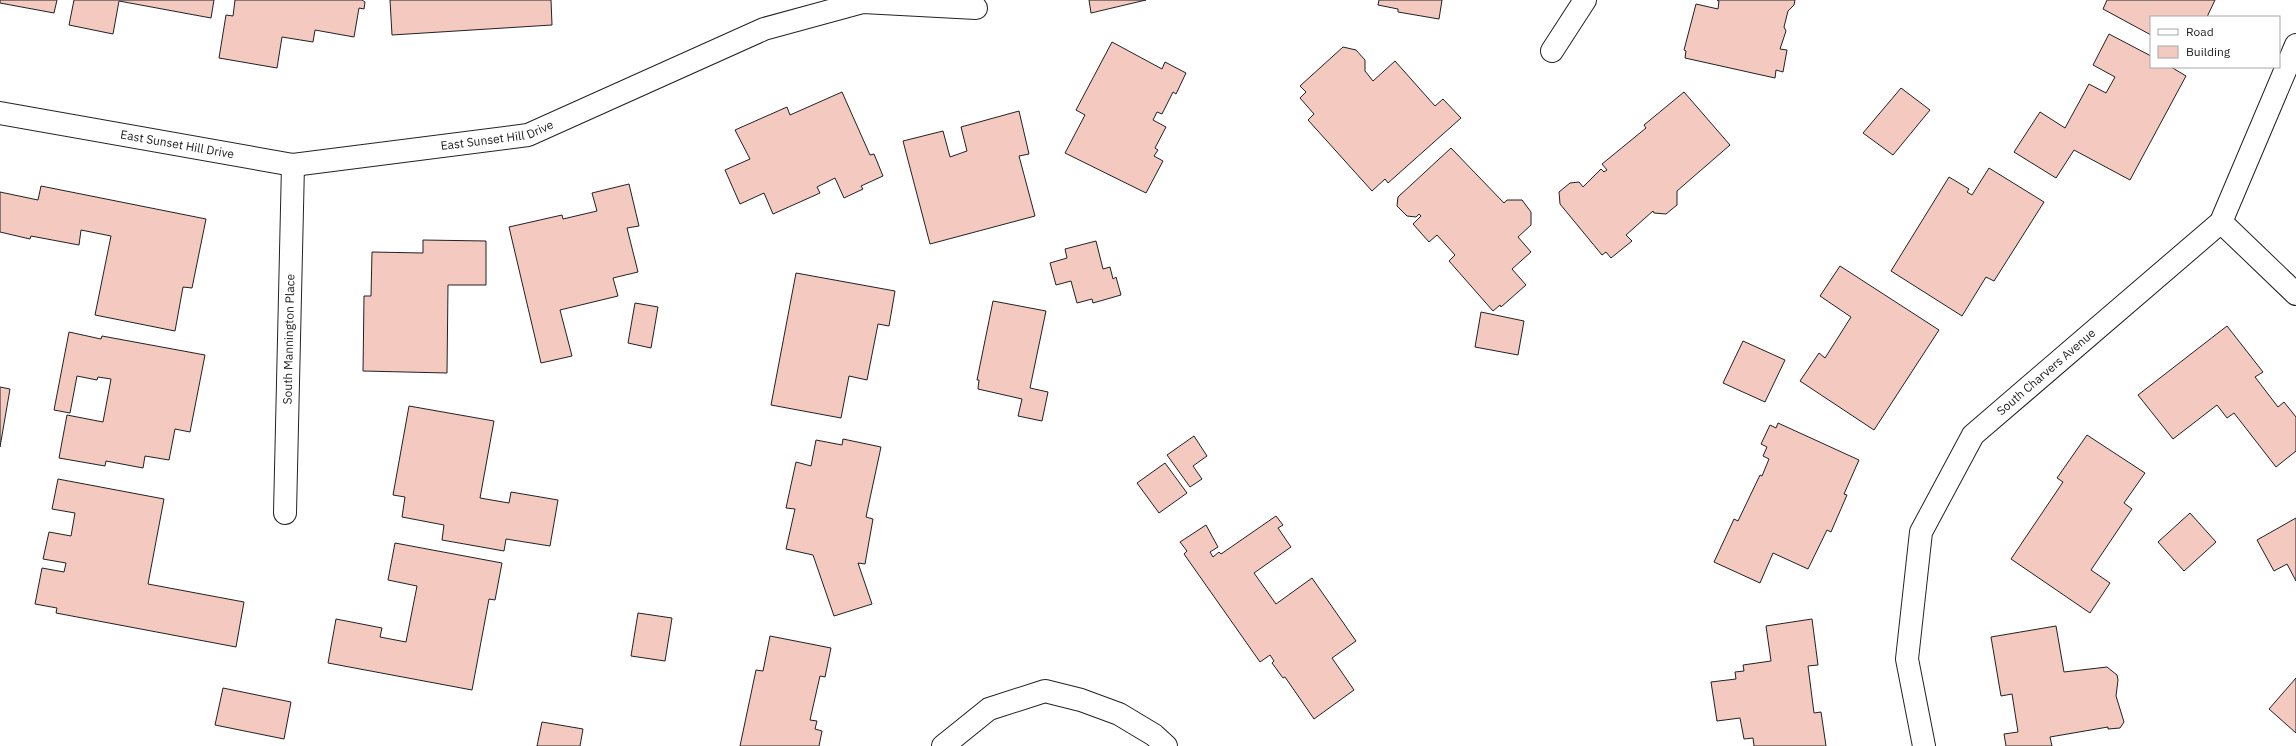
<svg xmlns="http://www.w3.org/2000/svg" width="2296" height="746" font-family="'IBM Plex Sans',sans-serif">
<style>
.building{fill:#f3c9c0;stroke:#222}
.lines{fill:none;stroke-linecap:round;stroke-linejoin:round}
.street-casing{stroke:#222;stroke-width:24}
.street{stroke:#fff;stroke-width:22}
.labels{text-anchor:middle;stroke-width:3;stroke-linejoin:round;paint-order:stroke}
.street-label{font-size:12px;fill:#222;stroke:#fff}
</style>
<rect width="100%" height="100%" fill="#fff"/>
<g class="building">
<polygon points="0,0 57,0 54,13 0,3"/>
<polygon points="74,0 214,0 211,18 119,1 113,34 69,25"/>
<polygon points="235,0 362,0 365,2 364,9 359,8 354,37 315,30 313,42 282,37 277,68 219,58 226,15 233,16"/>
<polygon points="390,0 551,0 552,25 392,35"/>
<polygon points="1089,0 1146,0 1091,13"/>
<polygon points="1379,0 1442,0 1439,19 1398,12 1398,9 1378,5"/>
<polygon points="1717,0 1795,0 1794,5 1788,11 1784,27 1786,31 1780,49 1787,50 1783,72 1776,70 1775,78 1685,58 1686,51 1684,50 1696,4 1718,9 1719,1"/>
<polygon points="2107,0 2215,0 2207,17 2151,17 2151,35 2103,9"/>
<polygon points="2109,34 2151,56 2151,67 2171,67 2186,76 2130,180 2074,150 2056,178 2014,152 2040,112 2065,128 2089,84 2106,93 2115,77 2093,65"/>
<polygon points="1112,42 1162,69 1165,62 1186,73 1176,94 1173,92 1162,114 1157,112 1153,120 1166,127 1155,148 1158,150 1154,156 1163,161 1146,193 1065,153 1085,115 1076,110"/>
<polygon points="1343,47 1356,50 1365,60 1365,71 1373,81 1395,61 1435,106 1443,99 1461,118 1388,183 1385,179 1372,191 1308,120 1314,114 1300,98 1306,92 1300,86"/>
<polygon points="1901,88 1930,110 1893,155 1863,133"/>
<polygon points="842,92 870,155 874,154 883,176 861,186 863,189 844,198 835,178 817,187 820,193 773,214 764,193 740,204 725,170 750,159 735,130 787,107 790,115"/>
<polygon points="1684,92 1730,145 1677,191 1677,205 1666,214 1654,213 1653,211 1626,235 1632,241 1611,258 1606,252 1602,255 1560,204 1559,192 1570,183 1579,182 1583,187 1601,169 1604,172 1607,170 1602,164 1646,128 1644,125"/>
<polygon points="1019,111 1029,154 1019,156 1035,216 930,244 903,141 943,131 950,157 967,151 961,127"/>
<polygon points="1451,148 1504,203 1507,200 1522,200 1531,212 1531,225 1518,237 1531,252 1512,269 1526,285 1501,307 1500,305 1493,311 1449,261 1455,255 1437,235 1429,242 1413,224 1421,216 1419,214 1416,217 1407,216 1397,206 1398,197"/>
<polygon points="1989,168 2044,202 1994,281 1986,277 1962,316 1891,271 1949,177 1969,189 1967,192 1972,195"/>
<polygon points="629,184 639,226 627,228 638,272 613,278 618,296 560,310 572,356 541,363 509,227 562,215 563,219 597,211 592,193"/>
<polygon points="41,186 206,219 192,288 183,287 175,331 95,315 111,236 81,230 79,245 31,236 30,239 0,232 0,192 38,200"/>
<polygon points="423,240 486,241 486,285 448,285 447,373 363,371 364,296 371,296 372,252 423,253"/>
<polygon points="1096,241 1103,269 1110,267 1113,279 1116,277 1121,295 1093,303 1092,299 1077,303 1071,281 1056,285 1050,263 1067,258 1065,249"/>
<polygon points="1840,266 1939,330 1874,430 1800,381 1819,353 1825,358 1851,317 1820,296"/>
<polygon points="796,273 895,291 889,326 878,324 867,380 849,376 841,418 771,405"/>
<polygon points="993,301 1046,311 1030,388 1048,392 1042,421 1018,416 1022,399 978,389 979,380 977,380"/>
<polygon points="635,303 658,307 651,348 628,343"/>
<polygon points="1481,312 1524,321 1518,355 1475,347"/>
<polygon points="2227,326 2263,372 2255,377 2278,407 2284,402 2296,417 2296,451 2276,467 2234,413 2227,418 2217,405 2173,439 2138,395"/>
<polygon points="69,332 101,339 102,336 205,355 190,432 175,429 169,460 145,456 143,468 106,461 105,466 59,458 67,415 103,422 111,379 98,377 97,380 77,376 70,413 54,410"/>
<polygon points="1743,341 1785,360 1765,402 1723,383"/>
<polygon points="0,387 10,389 0,447"/>
<polygon points="409,406 494,421 480,498 509,503 511,492 558,500 550,546 506,539 504,551 442,540 444,525 402,517 405,497 393,495"/>
<polygon points="1778,423 1859,460 1844,494 1847,495 1831,532 1827,530 1808,569 1773,553 1760,583 1714,562 1734,519 1738,521 1760,475 1762,476 1769,459 1763,456 1767,447 1761,444 1770,425 1776,428"/>
<polygon points="2087,435 2145,473 2124,503 2132,509 2091,570 2110,583 2090,613 2011,559 2063,482 2057,478"/>
<polygon points="1194,436 1207,456 1193,466 1202,479 1190,487 1167,455"/>
<polygon points="843,439 881,447 866,517 873,519 865,564 858,563 872,604 834,616 813,555 786,549 795,509 786,508 796,462 811,466 816,440 842,445"/>
<polygon points="1165,463 1187,493 1159,513 1137,483"/>
<polygon points="58,479 164,499 148,584 244,602 236,647 56,613 57,608 35,604 42,568 64,572 66,563 43,559 49,532 71,536 75,513 52,509"/>
<polygon points="2190,513 2216,542 2184,571 2158,542"/>
<polygon points="1276,516 1283,525 1278,528 1291,547 1254,573 1276,604 1312,578 1356,641 1332,658 1354,690 1314,719 1285,677 1283,678 1272,663 1274,661 1270,655 1260,662 1184,554 1187,551 1180,542 1206,525 1218,547 1210,552 1213,557 1219,552 1221,554"/>
<polygon points="2296,518 2296,581 2287,564 2274,571 2257,540"/>
<polygon points="395,543 502,563 495,600 489,599 472,690 328,663 336,619 382,628 380,637 406,642 417,586 388,580"/>
<polygon points="638,613 672,618 665,661 631,656"/>
<polygon points="1812,619 1818,665 1808,666 1814,713 1821,712 1826,746 1754,746 1753,738 1744,739 1740,718 1717,721 1711,682 1736,679 1735,672 1744,671 1743,665 1771,661 1766,626"/>
<polygon points="2056,626 2064,672 2107,667 2117,675 2118,680 2116,696 2124,722 2120,728 2108,729 2108,727 2050,737 2052,746 2006,746 2004,734 2018,732 2012,694 2001,696 1991,637"/>
<polygon points="770,636 831,648 825,677 820,676 810,720 817,721 815,729 822,731 819,746 740,746 756,670 763,671"/>
<polygon points="2296,678 2296,733 2269,709"/>
<polygon points="223,688 291,702 284,739 215,725"/>
<polygon points="542,722 583,729 580,746 537,746"/>
</g>
<g class="lines">
<defs>
<g id="street">
<polyline points="1552,51 1585,0"/>
<path id="s1" d="M0 113 293 165 528 135 764 29 863 2 976 8"/>
<polyline points="2221,222 2296,294"/>
<path id="s2" d="M285 513 293 165"/>
<polyline points="943,746 989,709 1045,691 1081,700 1119,714 1154,735 1166,746"/>
<path id="s3" d="M1924 746 1907 659 1921 532 1973 435 2221 222 2296 45"/>
</g>
</defs>
<use href="#street" class="street-casing"/>
<use href="#street" class="street"/>
</g>
<g class="labels">
<g class="street-label">
<text dy="4" stroke="none"><textPath href="#s1" startOffset="504">East Sunset Hill Drive</textPath></text>
<text dy="4" stroke="none"><textPath href="#s1" startOffset="180">East Sunset Hill Drive</textPath></text>
<text dy="4" stroke="none"><textPath href="#s2" startOffset="174">South Mannington Place</textPath></text>
<text dy="4" stroke="none"><textPath href="#s3" startOffset="423">South Charvers Avenue</textPath></text>
</g>
</g>
<rect x="2150" y="16" width="130" height="52" fill="#ffffff" stroke="#a7a7a7"/>
<rect x="2158" y="29" width="20" height="6" fill="#ffffff" stroke="#a7a7a7"/>
<text x="2186" y="36" font-size="12" fill="#222222">Road</text>
<rect x="2158" y="46" width="20" height="12" fill="#f3c9c0" stroke="#a7a7a7"/>
<text x="2186" y="56" font-size="12" fill="#222222">Building</text>
</svg>
